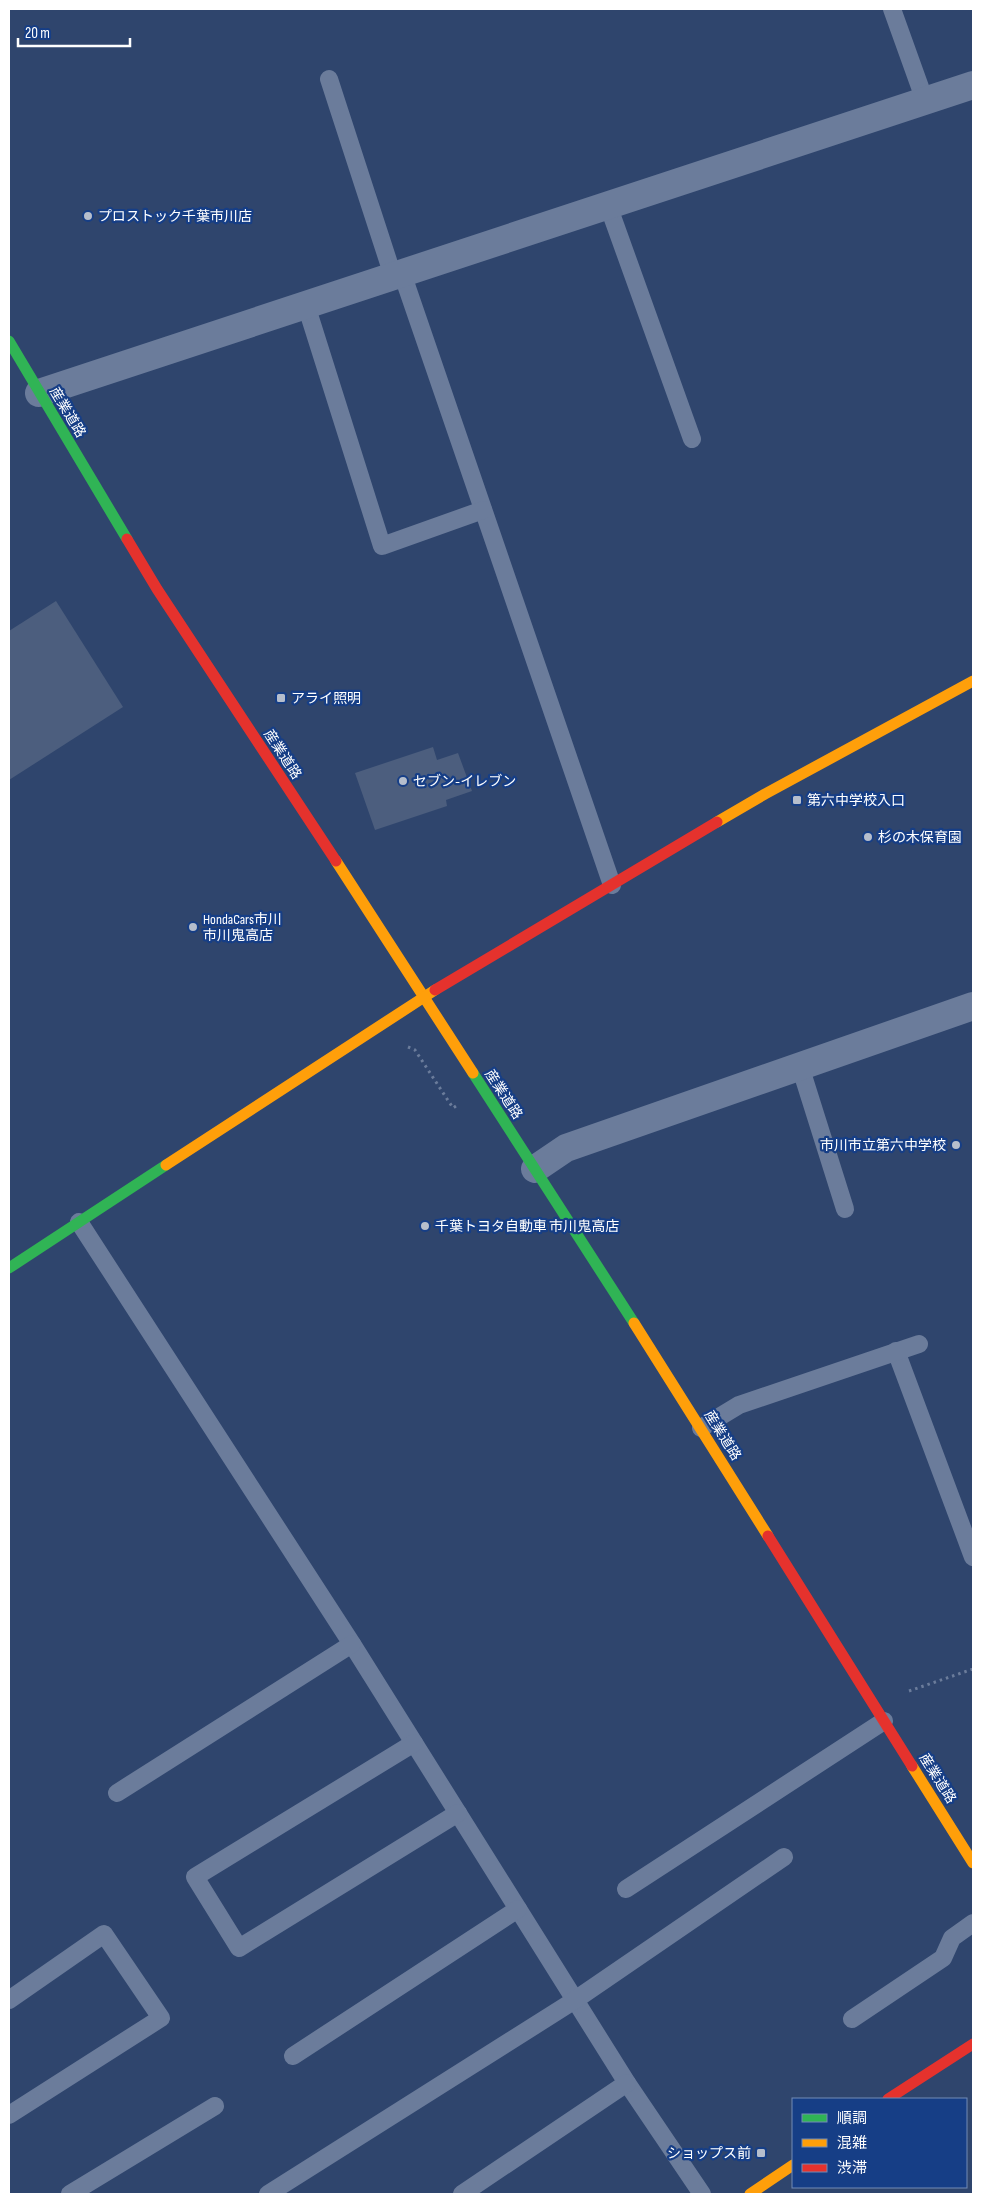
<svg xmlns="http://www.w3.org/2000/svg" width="982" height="2203" font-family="'Sofia Sans Condensed','Noto Sans JP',sans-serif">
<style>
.building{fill:#4c5e7e}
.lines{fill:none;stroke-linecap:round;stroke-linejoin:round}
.path{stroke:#6b7c9b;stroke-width:3;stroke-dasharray:2.5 4;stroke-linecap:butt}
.lane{stroke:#6b7c9b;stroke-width:18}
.street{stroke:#6b7c9b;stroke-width:28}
.fast{stroke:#30b455;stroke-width:11}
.slow{stroke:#ff9f0a;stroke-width:11}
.jam{stroke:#e5322d;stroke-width:11}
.poi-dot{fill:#b6becc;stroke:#163e86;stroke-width:2}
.labels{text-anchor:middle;stroke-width:4.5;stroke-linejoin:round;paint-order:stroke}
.poi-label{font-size:14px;fill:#fff;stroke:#163e86;text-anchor:start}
.street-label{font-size:14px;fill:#fff;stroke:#163e86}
</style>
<rect width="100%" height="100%" fill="#2f456d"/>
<g class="building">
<polygon points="56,601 123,707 9,780 9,631"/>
<polygon points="433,747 437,760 458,753 472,791 446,800 447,806 375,830 355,773"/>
</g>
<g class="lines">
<g class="path">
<polyline points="408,1047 415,1050 453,1108 456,1106"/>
<polyline points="909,1691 973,1669"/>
</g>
<g class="lane">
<polyline points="892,9 925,101"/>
<polyline points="329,79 393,276"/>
<polyline points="608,205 692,439"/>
<polyline points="402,273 612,885"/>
<polyline points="306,305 382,546 483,510"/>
<polyline points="800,1066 845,1209"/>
<polyline points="79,1222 352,1644 627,2083 702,2194"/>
<polyline points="896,1351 973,1557"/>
<polyline points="701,1428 739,1405 919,1344"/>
<polyline points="414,1743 195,1877 239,1948 458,1813"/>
<polyline points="117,1793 352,1644"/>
<polyline points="626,1889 884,1721"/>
<polyline points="9,2000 104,1934 161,2018 9,2115"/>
<polyline points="852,2019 943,1958 952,1938 973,1923"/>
<polyline points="293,2056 518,1909"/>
<polyline points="70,2194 215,2106"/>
<polyline points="268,2194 575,2000 784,1857"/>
<polyline points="462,2194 627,2083"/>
</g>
<g class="street">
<polyline points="39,393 973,85"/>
<polyline points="535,1169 566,1148 973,1006"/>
</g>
<g class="fast">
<polyline points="9,341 127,539"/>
<polyline points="473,1073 634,1323"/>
<polyline points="9,1268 166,1165"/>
</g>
<g class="slow">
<polyline points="717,822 765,794 973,681"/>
<polyline points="336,861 473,1073"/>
<polyline points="166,1165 435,990"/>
<polyline points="634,1323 768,1536"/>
<polyline points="912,1766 973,1863"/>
<polyline points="750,2194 793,2165"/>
</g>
<g class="jam">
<polyline points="127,539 157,589 336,861"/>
<polyline points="435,990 717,822"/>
<polyline points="768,1536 912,1766"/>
<polyline points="888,2099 973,2044"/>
</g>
</g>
<g class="poi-dot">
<circle cx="88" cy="216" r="5"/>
<rect x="276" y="693" width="10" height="10" rx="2.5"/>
<circle cx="403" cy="781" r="5"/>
<rect x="792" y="795" width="10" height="10" rx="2.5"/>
<circle cx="868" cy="837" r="5"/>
<circle cx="193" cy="927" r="5"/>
<circle cx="956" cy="1145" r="5"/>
<circle cx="425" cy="1226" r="5"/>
<rect x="756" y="2148" width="10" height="10" rx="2.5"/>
</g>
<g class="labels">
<g class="poi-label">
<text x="98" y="221">プロストック千葉市川店</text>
<text x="291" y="703">アライ照明</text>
<text x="413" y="786">セブン-イレブン</text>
<text x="807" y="805">第六中学校入口</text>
<text x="878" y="842">杉の木保育園</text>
<text x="203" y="924">HondaCars市川<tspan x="203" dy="16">市川鬼高店</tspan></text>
<text x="946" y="1150" text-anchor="end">市川市立第六中学校</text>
<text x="435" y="1231">千葉トヨタ自動車 市川鬼高店</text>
<text x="751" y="2158" text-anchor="end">ショップス前</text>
</g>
<g class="street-label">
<text transform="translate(68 412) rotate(59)" y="5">産業道路</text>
<text transform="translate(283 754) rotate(57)" y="5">産業道路</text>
<text transform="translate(504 1094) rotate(57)" y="5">産業道路</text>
<text transform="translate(723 1435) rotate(58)" y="5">産業道路</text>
<text transform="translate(938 1778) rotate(58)" y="5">産業道路</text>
</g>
</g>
<rect width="982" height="2203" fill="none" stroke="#ffffff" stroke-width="20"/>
<rect x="792" y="2098" width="175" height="90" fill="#163e86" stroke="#738bb6"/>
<rect x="802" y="2114" width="25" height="8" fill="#30b455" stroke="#738bb6"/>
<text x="837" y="2123" font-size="15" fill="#ffffff">順調</text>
<rect x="802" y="2139" width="25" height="8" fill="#ff9f0a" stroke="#738bb6"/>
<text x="837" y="2148" font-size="15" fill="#ffffff">混雑</text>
<rect x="802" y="2164" width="25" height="8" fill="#e5322d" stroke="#738bb6"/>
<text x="837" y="2173" font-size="15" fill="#ffffff">渋滞</text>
<path d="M18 38v8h112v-8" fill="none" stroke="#ffffff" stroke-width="2.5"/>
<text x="25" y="38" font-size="15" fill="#ffffff" stroke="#163e86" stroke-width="4" paint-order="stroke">20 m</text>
</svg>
